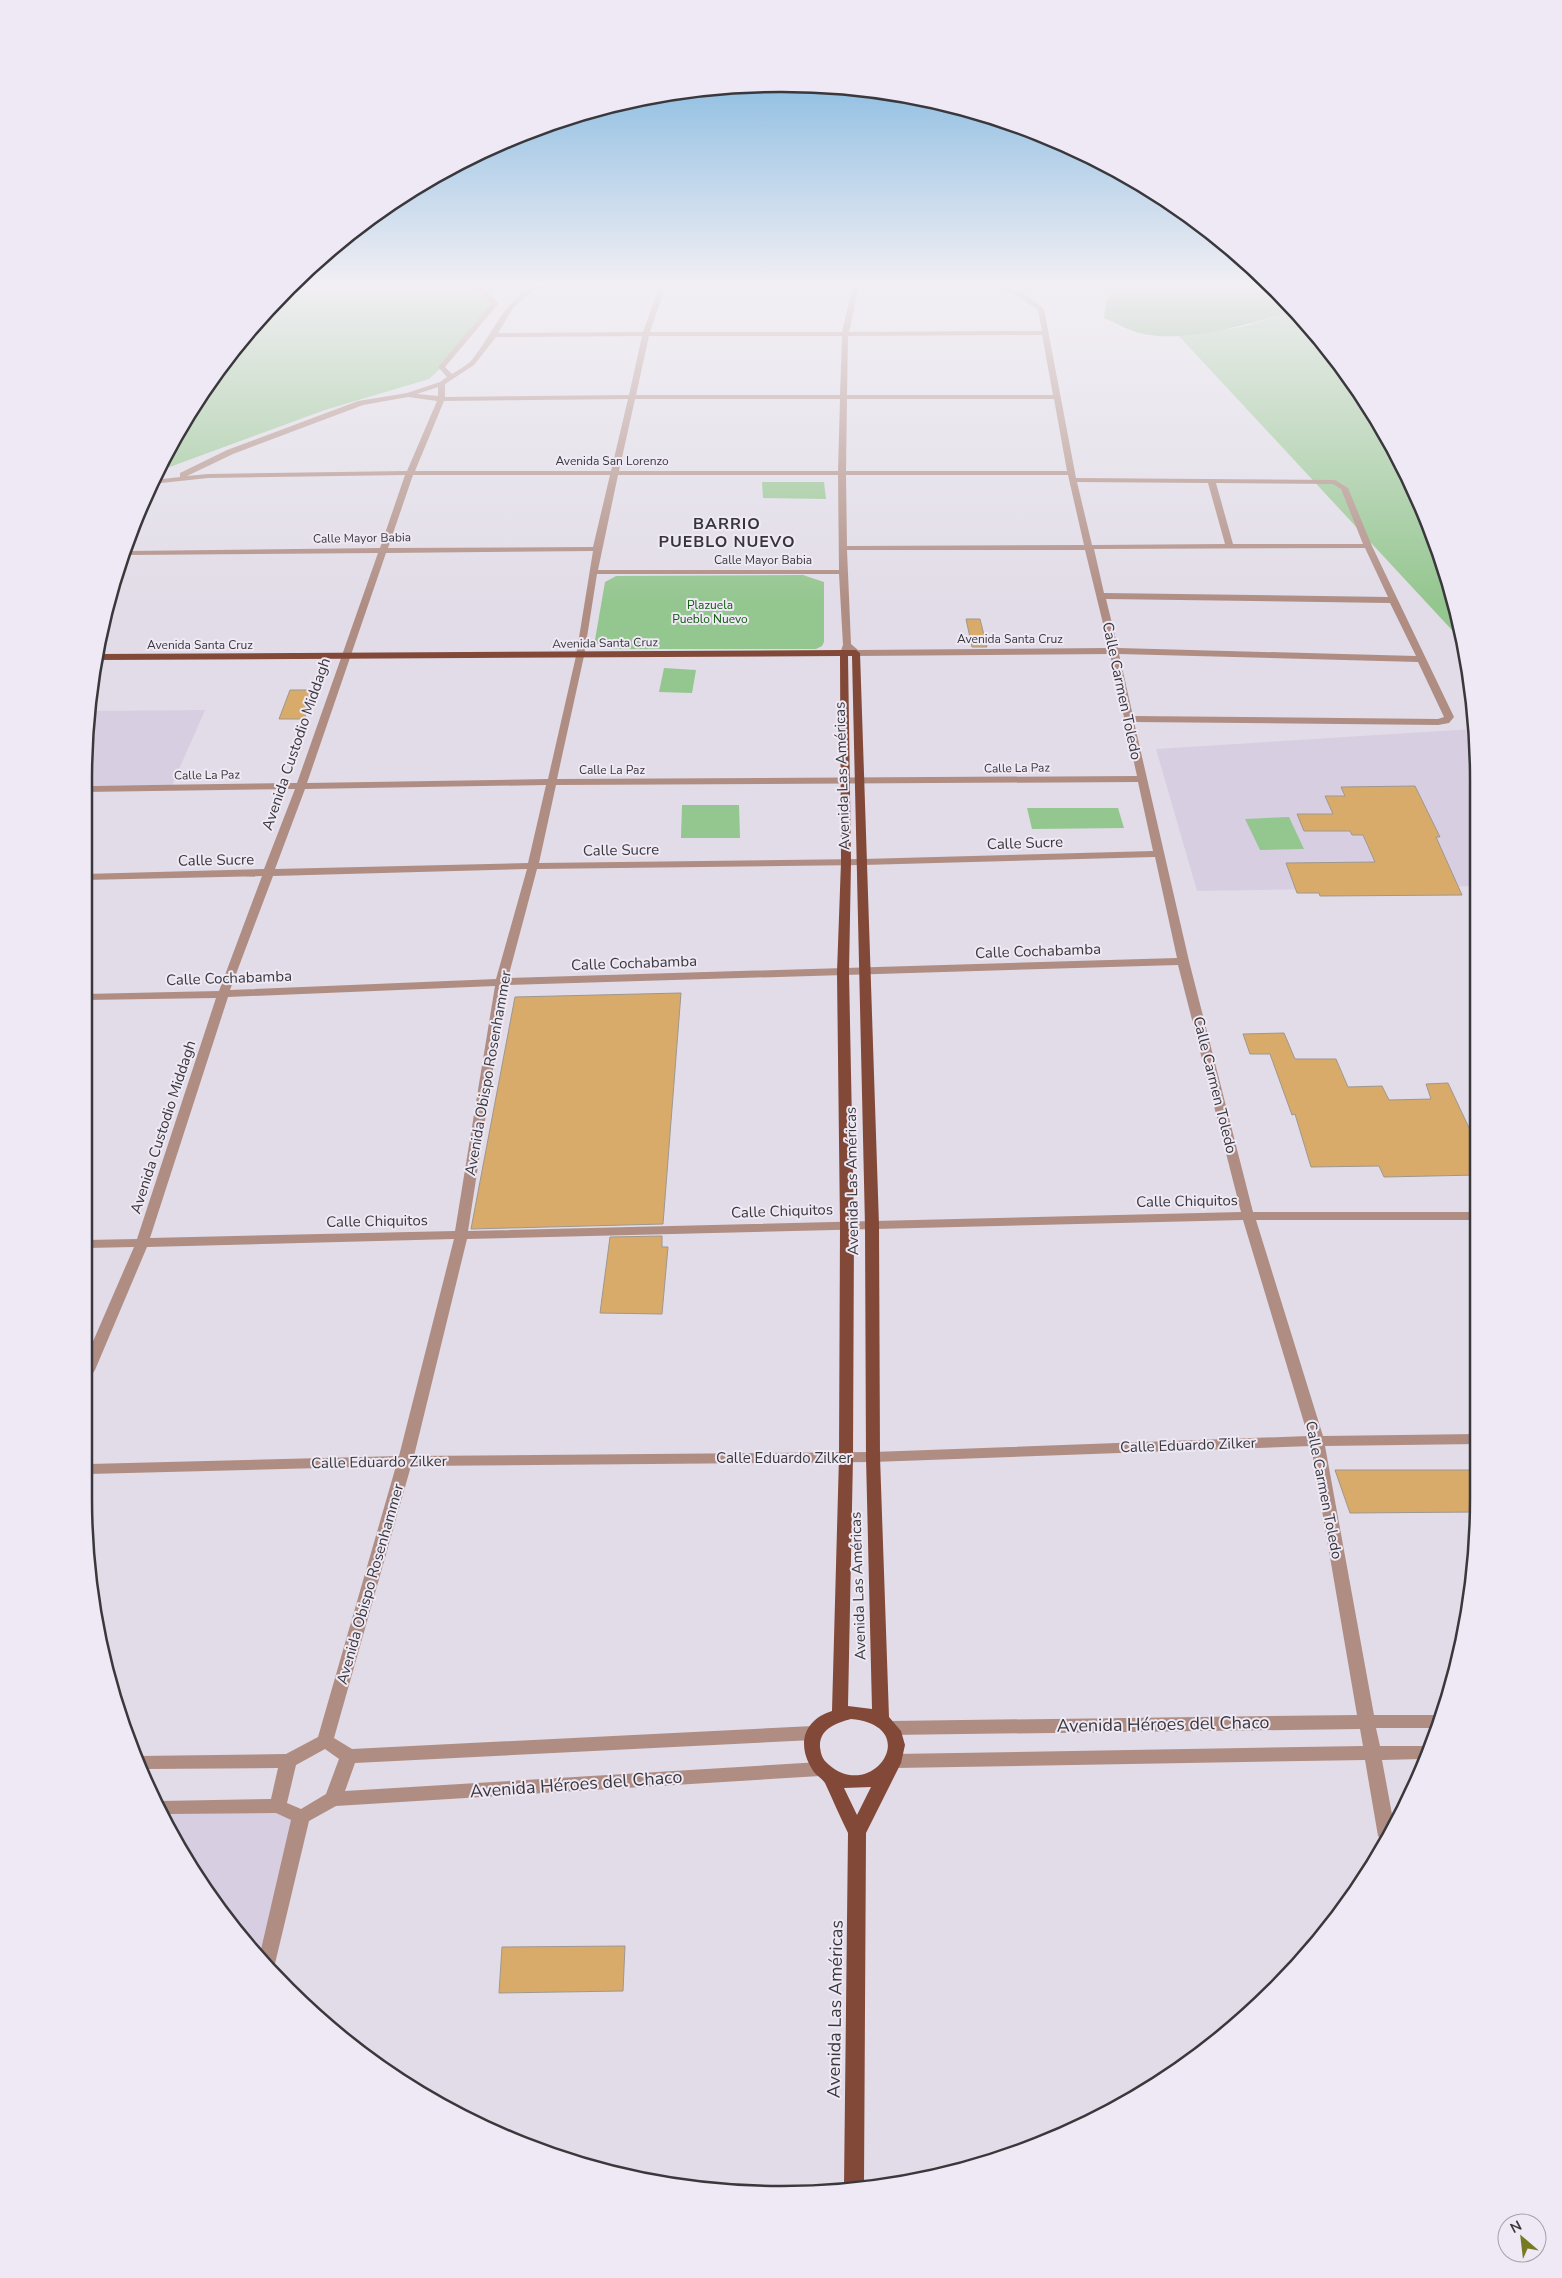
<svg xmlns="http://www.w3.org/2000/svg" width="1562" height="2278" font-family="'Nunito Sans',sans-serif">
<style>
.built{fill:#d7cfe1}
.green{fill:#94c68f}
.forest{fill:#7aaf76}
.building{fill:#d9ab6a;stroke:#9e978e}
.lines{fill:none;stroke-linecap:round;stroke-linejoin:round}
.minor{fill:#af8d83;fill-rule:evenodd}
.major{fill:#824838;fill-rule:evenodd}
.labels{text-anchor:middle;stroke-width:4;stroke-linejoin:round;paint-order:stroke}
.far-street-label{font-size:12px;fill:#3a383c;stroke:#eee9f4}
.far-park-label{font-size:12px;fill:#0d590c;stroke:#eee9f4}
.street-label{font-size:15px;fill:#3a383c;stroke:#eee9f4}
.far-district-label{font-size:16px;font-weight:bold;letter-spacing:1px;fill:#38343c;stroke:#eee9f4}
.near-street-label{font-size:18px;fill:#3a383c;stroke:#eee9f4}
.rim{fill:none;stroke:#3a383c;stroke-width:2.5}
</style>
<rect width="100%" height="100%" fill="#e1dce7"/>
<g class="built">
<polygon points="205,710 172,785 84,785 91,711"/>
<polygon points="1473,729 1478,781 1478,886 1197,891 1156,749"/>
<polygon points="278,1806 301,1817 266,1966 257,1957 201,1885 163,1807"/>
</g>
<g class="green">
<polygon points="292,285 476,285 496,303 451,358 429,379 325,410 156,472 228,357"/>
<polygon points="1100,285 1232,285 1163,290"/>
<polygon points="1238,285 1270,285 1287,304"/>
<polygon points="1293,311 1361,393 1425,514 1464,643 1178,335 1242,327"/>
<polygon points="762,482 824,482 826,499 763,498"/>
<path d="M803 575 824 582V642L822 646 816 649H614C605 648 599 648 595 640L605 582 616 576Z"/>
<polygon points="664,668 696,670 692,693 659,692"/>
<polygon points="682,805 739,805 740,838 681,838"/>
<polygon points="1027,808 1118,808 1124,828 1032,829"/>
<polygon points="1289,817 1304,849 1260,850 1245,819"/>
</g>
<path class="forest" d="M1237 285 1287 304 1293 311C1253 323 1185 343 1144 334 1131 332 1117 323 1104 318L1107 298 1119 286 1163 290Z"/>
<g class="building">
<polygon points="966,619 980,619 987,647 972,647"/>
<polygon points="290,690 315,690 304,719 279,719"/>
<polygon points="1415,786 1440,837 1436,837 1462,895 1320,896 1319,893 1297,893 1286,863 1375,862 1363,835 1352,835 1350,831 1304,831 1297,814 1333,814 1325,796 1345,796 1341,787"/>
<polygon points="681,993 663,1224 471,1229 515,997"/>
<polygon points="1284,1033 1295,1059 1336,1059 1348,1087 1382,1086 1389,1100 1431,1099 1426,1084 1448,1083 1478,1147 1478,1175 1384,1177 1379,1166 1311,1167 1295,1114 1292,1115 1270,1054 1250,1054 1243,1034"/>
<polygon points="662,1236 662,1247 668,1247 662,1314 600,1313 610,1237"/>
<polygon points="1335,1470 1478,1470 1477,1512 1350,1513"/>
<polygon points="625,1946 623,1991 499,1993 502,1947"/>
</g>
<g class="lines">
<path class="minor" d="M473 285H479L499 303 445 367 452 374C458 370 466 366 471 361 495 333 509 282 553 285L533 291 513 308 498 333 643 332 660 285H666L650 332H842L853 285H859L849 332 1042 331 1038 310 1016 295 994 285C1011 284 1032 298 1044 309L1076 478 1335 480 1348 488 1372 546 1454 717 1449 723 1438 725 1134 722 1189 961 1253 1212H1478V1220H1256L1323 1436 1478 1434V1444L1325 1446 1374 1715H1437L1433 1728H1376L1380 1746H1426L1422 1759 1382 1760 1394 1825 1384 1842 1378 1836 1365 1760 895 1768 889 1766 886 1761 889 1756 895 1754 1363 1746 1360 1729 890 1735 884 1733 882 1728 884 1723 890 1721 1357 1715 1311 1446 873 1462 411 1466 334 1738 352 1749 813 1726 819 1728 821 1733 819 1738 813 1740 355 1763 345 1791 820 1762 826 1764 829 1769 826 1774 820 1776 336 1806 309 1821 273 1972 259 1958 291 1820 276 1813 167 1814 160 1801 271 1799 278 1768 144 1769 138 1756 286 1754 318 1737 396 1466 89 1474V1464L399 1456 454 1239 147 1247 95 1370 93 1373 88 1375V1353L134 1247 87 1248V1240L137 1239 216 998 85 1000V994L219 991 262 876 84 880V874L264 869 295 789 84 792V786L297 783 378 553 128 555 129 551 380 548 405 475 208 478 152 484 153 480 180 477V473L227 450 358 401 407 393 440 382 447 377 438 367 492 303ZM1042 335 1053 395H847L848 336ZM642 336 629 395 445 397V384L474 365 496 337ZM649 336H842L840 395H636ZM438 387V396L417 394ZM408 397 437 401 407 471 208 474 187 476 233 454 363 405ZM628 399 611 471H415L444 401ZM635 399H840L838 471H619ZM847 399H1054L1067 471H846ZM413 475H610L593 547 388 548ZM618 475H838L839 570H598ZM846 475H1068L1084 545 847 546ZM1077 482 1208 483 1225 544 1092 545ZM1216 483 1333 484 1341 489 1363 544H1233ZM1365 548 1388 597 1104 593 1094 549ZM847 550H1085L1109 648 858 650 851 644ZM593 551 576 656 548 779 307 783 386 553ZM597 574H839L843 645 840 653 844 656 849 651 856 656 1110 654 1137 776 557 779 584 656ZM1106 599 1390 603 1416 656 1118 648ZM1119 654 1418 662 1444 717 1438 719 1133 716ZM1138 782 1153 851 863 859 539 863 556 785ZM546 785 528 863 275 869 305 789ZM1155 857 1177 958 508 978 537 869 863 865ZM527 869 496 979 230 990 273 876ZM1178 965 1241 1212 468 1231 506 985ZM495 986 455 1231 150 1238 228 997ZM1243 1220 1308 1436 873 1452 414 1456 467 1239ZM325 1749 339 1759 326 1794 301 1809 287 1803 296 1765Z"/>
<path class="major" d="M844 650H856L860 653 879 1225 880 1457 889 1717 901 1731 905 1745 901 1763 866 1833 864 2184 844 2186 848 1833C840 1817 833 1800 825 1783 822 1778 815 1775 812 1769 797 1745 803 1720 832 1711L839 1457 840 1225 837 972 841 862 840 656 96 660V654ZM848 656H852L865 1225 866 1457 872 1709 848 1706 853 1457 854 1225 849 972 851 862ZM851 1719C925 1726 872 1804 828 1764 822 1759 821 1754 820 1747 819 1729 836 1723 851 1719ZM871 1787 857 1815 844 1788Z"/>
</g>
<linearGradient id="sky" x2="0" y2="1"><stop stop-color="#6aacdb"/><stop offset="0.47" stop-color="#f2eff4"/><stop offset="1" stop-color="#f2eff4" stop-opacity="0"/></linearGradient>
<rect width="1562" height="604" fill="url(#sky)"/>
<g class="labels">
<g class="far-street-label">
<text x="612" y="465">Avenida San Lorenzo</text>
<text transform="translate(362 538) rotate(-1)" y="4">Calle Mayor Babia</text>
<text x="763" y="564">Calle Mayor Babia</text>
<text x="1010" y="643">Avenida Santa Cruz</text>
<text transform="translate(605 643) rotate(-1)" y="4">Avenida Santa Cruz</text>
<text x="200" y="649">Avenida Santa Cruz</text>
<text transform="translate(1017 768) rotate(-1)" y="4">Calle La Paz</text>
<text x="612" y="774">Calle La Paz</text>
<text transform="translate(207 775) rotate(-1)" y="4">Calle La Paz</text>
</g>
<g class="far-park-label">
<text x="710" y="609">Plazuela<tspan x="710" dy="14">Pueblo Nuevo</tspan></text>
</g>
<g class="street-label">
<text transform="translate(1122 691) rotate(78)" y="5">Calle Carmen Toledo</text>
<text transform="translate(296 744) rotate(-71)" y="5">Avenida Custodio Middagh</text>
<text transform="translate(842 776) rotate(-92)" y="5">Avenida Las Américas</text>
<text transform="translate(1025 843) rotate(-2)" y="5">Calle Sucre</text>
<text transform="translate(621 850) rotate(-1)" y="5">Calle Sucre</text>
<text transform="translate(216 860) rotate(-1)" y="5">Calle Sucre</text>
<text transform="translate(1038 951) rotate(-2)" y="5">Calle Cochabamba</text>
<text transform="translate(634 963) rotate(-2)" y="5">Calle Cochabamba</text>
<text transform="translate(229 978) rotate(-2)" y="5">Calle Cochabamba</text>
<text transform="translate(488 1073) rotate(-80)" y="5">Avenida Obispo Rosenhammer</text>
<text transform="translate(1215 1085) rotate(76)" y="5">Calle Carmen Toledo</text>
<text transform="translate(163 1127) rotate(-72)" y="5">Avenida Custodio Middagh</text>
<text transform="translate(852 1181) rotate(-91)" y="5">Avenida Las Américas</text>
<text transform="translate(1187 1201) rotate(-1)" y="5">Calle Chiquitos</text>
<text transform="translate(782 1211) rotate(-2)" y="5">Calle Chiquitos</text>
<text transform="translate(377 1221) rotate(-1)" y="5">Calle Chiquitos</text>
<text transform="translate(1188 1445) rotate(-2)" y="5">Calle Eduardo Zilker</text>
<text x="784" y="1463">Calle Eduardo Zilker</text>
<text transform="translate(379 1462) rotate(-1)" y="5">Calle Eduardo Zilker</text>
<text transform="translate(1324 1490) rotate(79)" y="5">Calle Carmen Toledo</text>
<text transform="translate(370 1584) rotate(-74)" y="5">Avenida Obispo Rosenhammer</text>
<text transform="translate(858 1586) rotate(-92)" y="5">Avenida Las Américas</text>
</g>
<g class="far-district-label">
<text x="727" y="529">BARRIO<tspan x="727" dy="18">PUEBLO NUEVO</tspan></text>
</g>
<g class="near-street-label">
<text transform="translate(1163 1724) rotate(-1)" y="6">Avenida Héroes del Chaco</text>
<text transform="translate(576 1784) rotate(-4)" y="6">Avenida Héroes del Chaco</text>
<text transform="translate(835 2009) rotate(-89)" y="6">Avenida Las Américas</text>
</g>
</g>
<path d="M0 0H1562V2278H0ZM780 92H782A688 688 0 0 1 1470 780V1498A688 688 0 0 1 782 2186H780A688 688 0 0 1 92 1498V780A688 688 0 0 1 780 92Z" fill="#eee9f4" fill-rule="evenodd"/>
<path class="rim" d="M780 92H782A688 688 0 0 1 1470 780V1498A688 688 0 0 1 782 2186H780A688 688 0 0 1 92 1498V780A688 688 0 0 1 780 92Z"/>
<g transform="translate(1522 2238) rotate(332)"><circle r="24" fill="#eee9f4" stroke="#a6a2aa"/>
<path d="M0-4L9 19L0 12L-9 19Z" fill="#767a23"/>
<text y="-8" font-size="14" font-weight="bold" text-anchor="middle" fill="#3a383c">N</text>
</g>
</svg>
